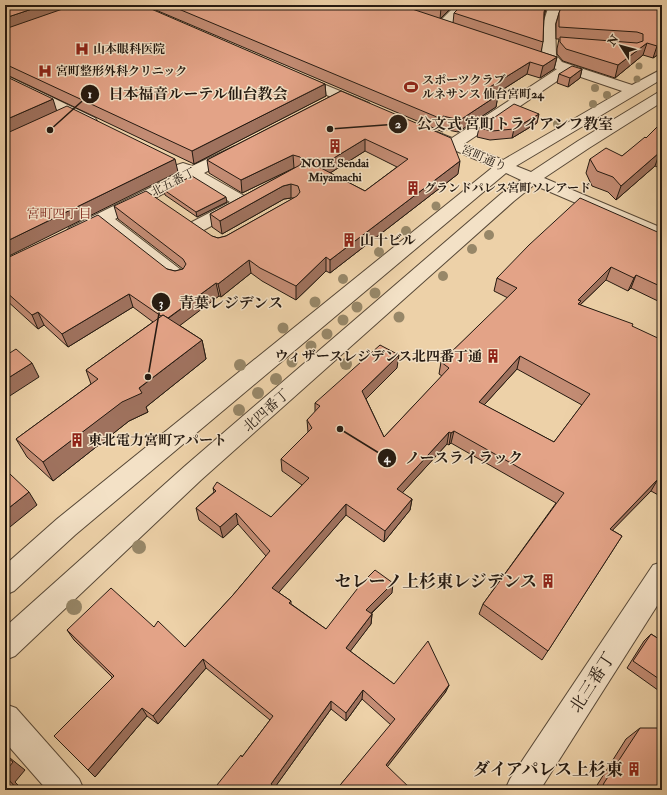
<svg xmlns="http://www.w3.org/2000/svg" width="667" height="795" font-family="'IM FELL Double Pica','Noto Serif JP',serif">
<style>
.lines{fill:none;stroke-linecap:round;stroke-linejoin:round}
.minor-casing{stroke:#574837;stroke-width:2}
.minor{fill:#f3e1c6;fill-rule:evenodd}
.tree{fill:#978768}
.wall{fill:#c38c74;stroke:#251a11;fill-rule:evenodd}
.shaded-wall{fill:#9f725e;stroke:#251a11}
.building{fill:#e3a387;stroke:#251a11;fill-rule:evenodd}
.labels{text-anchor:middle;stroke-width:3;stroke-linejoin:round;paint-order:stroke}
.far-poi-label{font-size:12px;font-weight:bold;fill:#251a11;stroke:#f3e1c6;text-anchor:start}
.far-street-label{font-size:12px;fill:#251a11;stroke:#f3e1c6}
.far-neighbourhood-label{font-size:13px;fill:#7a1f14;stroke:#f3e1c6}
.poi-label{font-size:14px;font-weight:bold;fill:#251a11;stroke:#f3e1c6;text-anchor:start}
.street-label{font-size:14px;fill:#251a11;stroke:#f3e1c6}
.near-poi-label{font-size:17px;font-weight:bold;fill:#251a11;stroke:#f3e1c6;text-anchor:end}
.near-street-label{font-size:17px;fill:#251a11;stroke:#f3e1c6}
.leader{fill:none;stroke:#251a11;stroke-width:1.5}
.callout-dot{fill:#251a11;stroke:#f3e1c6;stroke-width:1.5}
.mark-label{font-size:12px;text-anchor:middle;font-weight:bold;fill:#fff}
.callout-label{font-size:15px;text-anchor:middle;font-weight:bold;fill:#251a11;stroke:#f3e1c6;stroke-width:3;stroke-linejoin:round;paint-order:stroke}
</style>
<rect width="100%" height="100%" fill="#edd1a8"/>
<filter id="stains"><feTurbulence type="fractalNoise" baseFrequency=".005" numOctaves="4"/><feColorMatrix values="0 0 0 0 .2 0 0 0 0 .09 0 0 0 0 .02 0 0 0 .5 -.17"/></filter>
<radialGradient id="worn" r=".72"><stop offset=".6" stop-color="#630" stop-opacity="0"/><stop offset="1" stop-color="#630" stop-opacity=".3"/></radialGradient>
<g class="lines">
<defs>
<g id="minor">
<polygon points="456,5 469,5 446,29 438,29 436,26 438,23"/>
<path d="M549 5H561L555 24 556 55 562 62 632 85 662 69V79L516 166 531 172 578 141 657 93 662 92V102L589 148 544 178 662 228V240L534 185 514 201 201 480 15 656 5 660V627L185 466 502 193 521 180 506 173 75 535 14 591 5 595V565L57 519 493 167 422 136 419 133 422 130 427 128 452 138 557 69 552 68 542 56 543 24ZM569 73 622 91 503 160 464 144Z"/>
<polygon points="299,74 369,103 371,106 369,109 364,110 359,109 294,81 292,78 294,75"/>
<polygon points="5,75 95,118 97,121 95,124 90,125 85,124 5,84"/>
<polygon points="235,146 240,148 243,151 240,154 204,173 248,198 250,202 243,209 202,231 196,232 190,231 187,227 190,223 230,202 191,179 115,219 185,273 187,277 185,281 178,283 171,281 102,225 81,236 75,237 69,236 66,232 69,228 180,173 175,168 177,165 183,163 192,166"/>
<polygon points="662,562 662,598 540,790 505,790 510,779 653,565"/>
<polygon points="5,704 16,708 79,779 84,790 47,790 5,742"/>
</g>
</defs>
<use href="#minor" class="minor-casing"/>
<use href="#minor" class="minor"/>
</g>
<g class="tree">
<circle cx="639" cy="66" r="3.5"/>
<circle cx="637" cy="79" r="3.5"/>
<circle cx="595" cy="88" r="4"/>
<circle cx="607" cy="95" r="4"/>
<circle cx="593" cy="104" r="4"/>
<circle cx="557" cy="124" r="4"/>
<circle cx="436" cy="206" r="4.5"/>
<circle cx="406" cy="231" r="5"/>
<circle cx="489" cy="235" r="5"/>
<circle cx="472" cy="249" r="5"/>
<circle cx="379" cy="252" r="5"/>
<circle cx="443" cy="276" r="5"/>
<circle cx="343" cy="279" r="5"/>
<circle cx="375" cy="293" r="5.5"/>
<circle cx="315" cy="302" r="5.5"/>
<circle cx="357" cy="307" r="5.5"/>
<circle cx="399" cy="317" r="5.5"/>
<circle cx="343" cy="320" r="5.5"/>
<circle cx="283" cy="328" r="5.5"/>
<circle cx="327" cy="334" r="5.5"/>
<circle cx="311" cy="346" r="5.5"/>
<circle cx="292" cy="362" r="5.5"/>
<circle cx="346" cy="364" r="6"/>
<circle cx="240" cy="365" r="6"/>
<circle cx="276" cy="379" r="6"/>
<circle cx="258" cy="393" r="6"/>
<circle cx="239" cy="410" r="6"/>
<circle cx="139" cy="547" r="7"/>
<circle cx="74" cy="607" r="8"/>
</g>
<g class="wall">
<polygon points="5,5 325,84 326,96 194,164 5,74"/>
<polygon points="144,5 454,5 440,19 453,23 454,13 462,5 547,5 544,16 543,42 541,52 557,57 554,69 540,78 527,74 496,94 498,95 496,107 458,132 443,129 443,132"/>
<polygon points="662,5 662,52 653,58 643,55 615,78 563,61 557,54 557,49 559,39 556,39 556,24 559,13"/>
<polygon points="582,69 580,78 568,87 557,83 559,74"/>
<path d="M341 91 458 174 330 273 326 271 296 300 262 281 251 273 221 297 219 296 179 325 202 340 206 359 146 407 148 412 129 421 53 481 27 457 16 439 91 384 86 370 153 322 133 307 68 347 44 325 38 329 5 299V259L167 269 175 271 183 269 118 219 114 206 218 238 226 236 294 198H291L284 199 222 234 212 227 210 214 295 168H294L242 193 209 173 207 160ZM365 151 397 167 365 191 330 173Z"/>
<polygon points="537,123 512,138 490,140 477,137 479,128"/>
<polygon points="662,124 662,169 655,166 616,200 608,192 592,186 586,173 590,159 622,156 646,138"/>
<polygon points="164,190 227,202 197,217 165,195"/>
<path d="M662 234V303L631 288 628 291 606 280 580 305 632 326 662 391V497L651 491 612 530 622 536 542 660 479 614 483 604 556 503 451 443 449 445 447 444 402 493 412 499 410 510 384 542 346 515 278 592 291 601V604L326 629 392 593 372 613V614L371 624 350 651 394 684 449 685 445 693 336 790 391 725 362 699 346 721 331 709 275 787 242 757 270 720 206 668 158 724 147 716 95 777 112 677 74 640 67 630 154 627 185 647 233 595 266 556 238 524 223 538 199 520 196 508 214 492 213 488 271 517 302 485 282 471 281 459 308 432 307 420 315 412V403L397 368 366 399 384 437 442 376 439 374 441 362 508 298 494 291 497 278ZM517 369 582 405 554 442 484 405Z"/>
<polygon points="651,634 662,641 662,693 627,668 644,641"/>
<polygon points="640,728 662,790 594,790 626,739"/>
</g>
<g class="shaded-wall">
<polygon points="44,5 80,5 5,31 5,18"/>
<polygon points="444,5 454,5 440,19 441,8"/>
<polygon points="546,5 547,5 542,24 544,12"/>
<polygon points="647,43 643,55 615,78 618,65"/>
<polygon points="662,43 662,52 653,58 657,46"/>
<polygon points="557,57 554,69 540,78 543,66"/>
<polygon points="530,62 527,74 483,102 485,90"/>
<polygon points="582,69 580,78 568,87 570,78"/>
<polygon points="325,84 326,96 194,164 192,151"/>
<polygon points="498,95 496,107 458,132 460,120"/>
<polygon points="53,99 57,112 5,135 5,120"/>
<polygon points="539,114 537,123 512,138 514,129"/>
<polygon points="365,139 365,151 319,180 319,167"/>
<polygon points="660,152 655,166 616,200 621,186"/>
<polygon points="293,155 294,168 242,193 241,180"/>
<polygon points="175,159 178,172 5,258 5,242"/>
<polygon points="460,161 458,174 330,273 330,260"/>
<polygon points="291,184 291,198 284,199 222,234 220,221 283,186"/>
<polygon points="226,197 227,202 197,217 196,212"/>
<polygon points="326,257 326,271 296,300 296,286"/>
<polygon points="249,260 251,273 221,297 218,284"/>
<polygon points="611,267 606,280 579,306 577,314 578,300"/>
<polygon points="636,275 631,288 628,291 634,278"/>
<polygon points="216,283 219,296 170,333 166,320"/>
<polygon points="129,294 133,307 68,347 62,334"/>
<polygon points="38,312 44,325 38,329 32,315"/>
<polygon points="202,340 206,359 146,407 148,412 129,421 53,481 43,462"/>
<polygon points="399,355 397,368 361,404 362,391"/>
<polygon points="520,356 517,369 475,415 479,402"/>
<polygon points="32,363 39,377 5,399 5,380"/>
<polygon points="454,431 451,443 449,445 451,433"/>
<polygon points="449,432 447,444 395,501 397,489"/>
<polygon points="658,479 651,491 603,540 610,529"/>
<polygon points="29,492 37,505 5,531 5,511"/>
<polygon points="412,499 410,510 384,542 385,531"/>
<polygon points="346,504 346,515 274,598 272,588"/>
<polygon points="236,513 238,524 223,538 220,527"/>
<polygon points="393,583 392,593 365,619 366,610"/>
<polygon points="372,614 371,624 346,657 346,648"/>
<polygon points="203,659 206,668 158,724 153,716"/>
<polygon points="449,685 445,693 384,771 386,765"/>
<polygon points="363,690 362,699 346,721 346,713"/>
<polygon points="331,701 331,709 273,790 271,784"/>
<polygon points="142,708 147,716 95,777 88,770"/>
<polygon points="5,754 25,770 15,782 23,790 18,790 5,776"/>
</g>
<g class="building">
<polygon points="5,5 44,5 5,18"/>
<polygon points="74,5 142,5 325,84 192,151 5,64 5,29"/>
<polygon points="169,5 400,5 557,57 543,66 530,62 485,90 498,95 460,120 443,116 444,120"/>
<polygon points="432,5 444,5 441,8"/>
<polygon points="462,5 546,5 544,12 543,42 454,13"/>
<polygon points="562,5 662,5 662,43 657,46 647,43 618,65 566,49 560,42 560,37 637,43 643,41 643,34 637,32 559,27 559,13"/>
<polygon points="572,66 582,69 570,78 559,74"/>
<polygon points="5,76 53,99 5,120"/>
<path d="M341 91 451 138 460 161 330 260 326 257 296 286 260 268 249 260 218 284 216 283 168 318 163 315 161 316 129 294 62 334 38 312 32 315 5 291V259L98 215 167 269 175 271 183 269 186 264 183 259 114 206 146 191 212 236 218 238 226 236 297 196 300 192 298 186 291 184 283 186 220 221 210 214 300 165 303 160 300 157 293 155 241 180 207 160ZM365 139 408 159 365 191 319 167Z"/>
<polygon points="514,104 539,114 514,129 492,131 479,128"/>
<polygon points="67,106 175,159 5,242 5,134"/>
<polygon points="660,124 661,125 662,124 662,153 660,152 621,186 613,177 597,171 590,159 606,148 622,156 645,137 646,138"/>
<polygon points="192,176 226,197 196,212 164,190"/>
<path d="M580 198 662 234V287L636 275 634 278 611 267 578 300 581 301 578 304 633 324 632 326 662 340V389L661 390 662 391V481L658 479 610 529 622 536 548 651 483 604 564 493 454 431 451 433 449 432 397 489 412 499 385 531 346 504 272 588 291 601 289 603 326 629 361 584 375 570 393 583 366 610 372 614 346 648 394 684 428 641 449 685 386 765 412 790H336L395 719 363 690 346 713 331 701 271 784 278 790H213L241 755 242 757 273 716 203 659 153 716 142 708 88 770 54 736 114 676 67 630 111 588 154 627 158 621 185 647 233 595 270 551 236 513 220 527 196 508 216 491 213 488 217 482 271 517 309 478 281 459 312 428 307 420 320 406 315 403 380 345 399 355 362 391 384 437 449 368 441 362 517 288 497 278 529 245ZM520 356 590 394 554 442 479 402Z"/>
<polygon points="163,315 202,340 139,388 142,393 122,402 43,462 16,439 98,379 86,370"/>
<polygon points="16,349 32,363 5,380 5,356"/>
<polygon points="10,474 29,492 5,511 5,478"/>
<polygon points="651,634 662,641 662,681 633,661"/>
<polygon points="640,728 662,728 662,790 601,790 604,783"/>
<polygon points="5,756 13,762 5,772"/>
<polygon points="5,776 18,790 5,790"/>
</g>
<defs>
<symbol id="hospital-bare" viewBox="-9 -9 18 18"><path d="M-5-5h3v3.5h4V-5h3V5h-3V1.5h-4V5h-3Z" fill="#8f2418" stroke="#f3e1c6" stroke-width="2.5" paint-order="stroke"/></symbol>
<symbol id="stadium-bare" viewBox="-9 -9 18 18"><path d="M0-5a6.5 5 0 1 0 0 10a6.5 5 0 1 0 0-10ZM-3.5-1.8h7v3.6h-7Z" fill="#8f2418" stroke="#f3e1c6" stroke-width="2.5" paint-order="stroke"/></symbol>
<symbol id="building-bare" viewBox="-9 -9 18 18"><path d="M-4-6H4V6H1V3H-1V6H-4ZM-2.5-4.3h1.7v1.8h-1.7ZM.8-4.3h1.7v1.8H.8ZM-2.5-1h1.7V.8h-1.7ZM.8-1h1.7V.8H.8Z" fill="#8f2418" stroke="#f3e1c6" stroke-width="2.5" paint-order="stroke"/></symbol>
</defs>
<g fill-rule="evenodd">
<use href="#hospital-bare" x="72" y="39" width="20" height="20"/>
<use href="#hospital-bare" x="35" y="61" width="20" height="20"/>
<use href="#stadium-bare" x="401" y="77" width="20" height="20"/>
<use href="#building-bare" x="325" y="136" width="20" height="20"/>
<use href="#building-bare" x="403" y="178" width="20" height="20"/>
<use href="#building-bare" x="339" y="230" width="20" height="20"/>
<use href="#building-bare" x="483" y="346" width="20" height="20"/>
<use href="#building-bare" x="67" y="430" width="20" height="20"/>
<use href="#building-bare" x="538" y="571" width="20" height="20"/>
<use href="#building-bare" x="624" y="759" width="20" height="20"/>
</g>
<g class="labels">
<g class="far-poi-label">
<text x="93" y="53">山本眼科医院</text>
<text x="56" y="75">宮町整形外科クリニック</text>
<text x="422" y="84">スポーツクラブ<tspan x="422" dy="14">ルネサンス 仙台宮町24</tspan></text>
<text x="335" y="167" text-anchor="middle">NOIE Sendai<tspan x="335" dy="14">Miyamachi</tspan></text>
<text x="424" y="192">グランドパレス宮町ソレアード</text>
</g>
<g class="far-street-label">
<text transform="translate(484 158) rotate(24)" y="4">宮町通り</text>
<text transform="translate(173 182) rotate(-27)" y="4">北五番丁</text>
</g>
<g class="far-neighbourhood-label">
<text x="59" y="218">宮町四丁目</text>
</g>
<g class="poi-label">
<text x="360" y="245">山十ビル</text>
<text x="482" y="361" text-anchor="end">ウィザースレジデンス北四番丁通</text>
<text x="88" y="445">東北電力宮町アパート</text>
</g>
<g class="street-label">
<text transform="translate(266 410) rotate(-41)" y="5">北四番丁</text>
</g>
<g class="near-poi-label">
<text x="537" y="587">セレーノ上杉東レジデンス</text>
<text x="623" y="775">ダイアパレス上杉東</text>
</g>
<g class="near-street-label">
<text transform="translate(592 682) rotate(-57)" y="6">北三番丁</text>
</g>
</g>
<path class="leader" d="M50 130L90 94M330 129L398 124M148 377L161 302M340 429L387 458"/>
<g class="callout-dot">
<circle cx="50" cy="130" r="4"/>
<circle cx="330" cy="129" r="4"/>
<circle cx="148" cy="377" r="4"/>
<circle cx="340" cy="429" r="4"/>
<circle cx="90" cy="94" r="10"/>
<circle cx="398" cy="124" r="10"/>
<circle cx="161" cy="302" r="10"/>
<circle cx="387" cy="458" r="10"/>
</g>
<g class="mark-label">
<text x="90" y="98">1</text>
<text x="398" y="128">2</text>
<text x="161" y="307">3</text>
<text x="387" y="462">4</text>
</g>
<g class="callout-label">
<text x="198" y="99">日本福音ルーテル仙台教会</text>
<text x="515" y="129">公文式 宮町トライアンフ教室</text>
<text x="231" y="308">青葉レジデンス</text>
<text x="464" y="463">ノースライラック</text>
</g>
<rect width="667" height="795" fill="none" stroke="#edd1a8" stroke-width="20"/>
<rect x="6" y="6" width="655" height="783" fill="none" stroke="#251a11" stroke-width="2"/>
<rect x="10" y="10" width="647" height="775" fill="none" stroke="#251a11"/>
<g transform="translate(621 46) rotate(306)" stroke="#f3e1c6" stroke-width="3" paint-order="stroke">
<path d="M0-3L7 15L0 10L-7 15Z" fill="#251a11"/>
<text y="-6" font-size="11" font-weight="bold" text-anchor="middle" fill="#251a11">N</text>
</g>
<rect width="100%" height="100%" filter="url(#stains)"/>
<rect width="100%" height="100%" fill="url(#worn)"/>
</svg>
